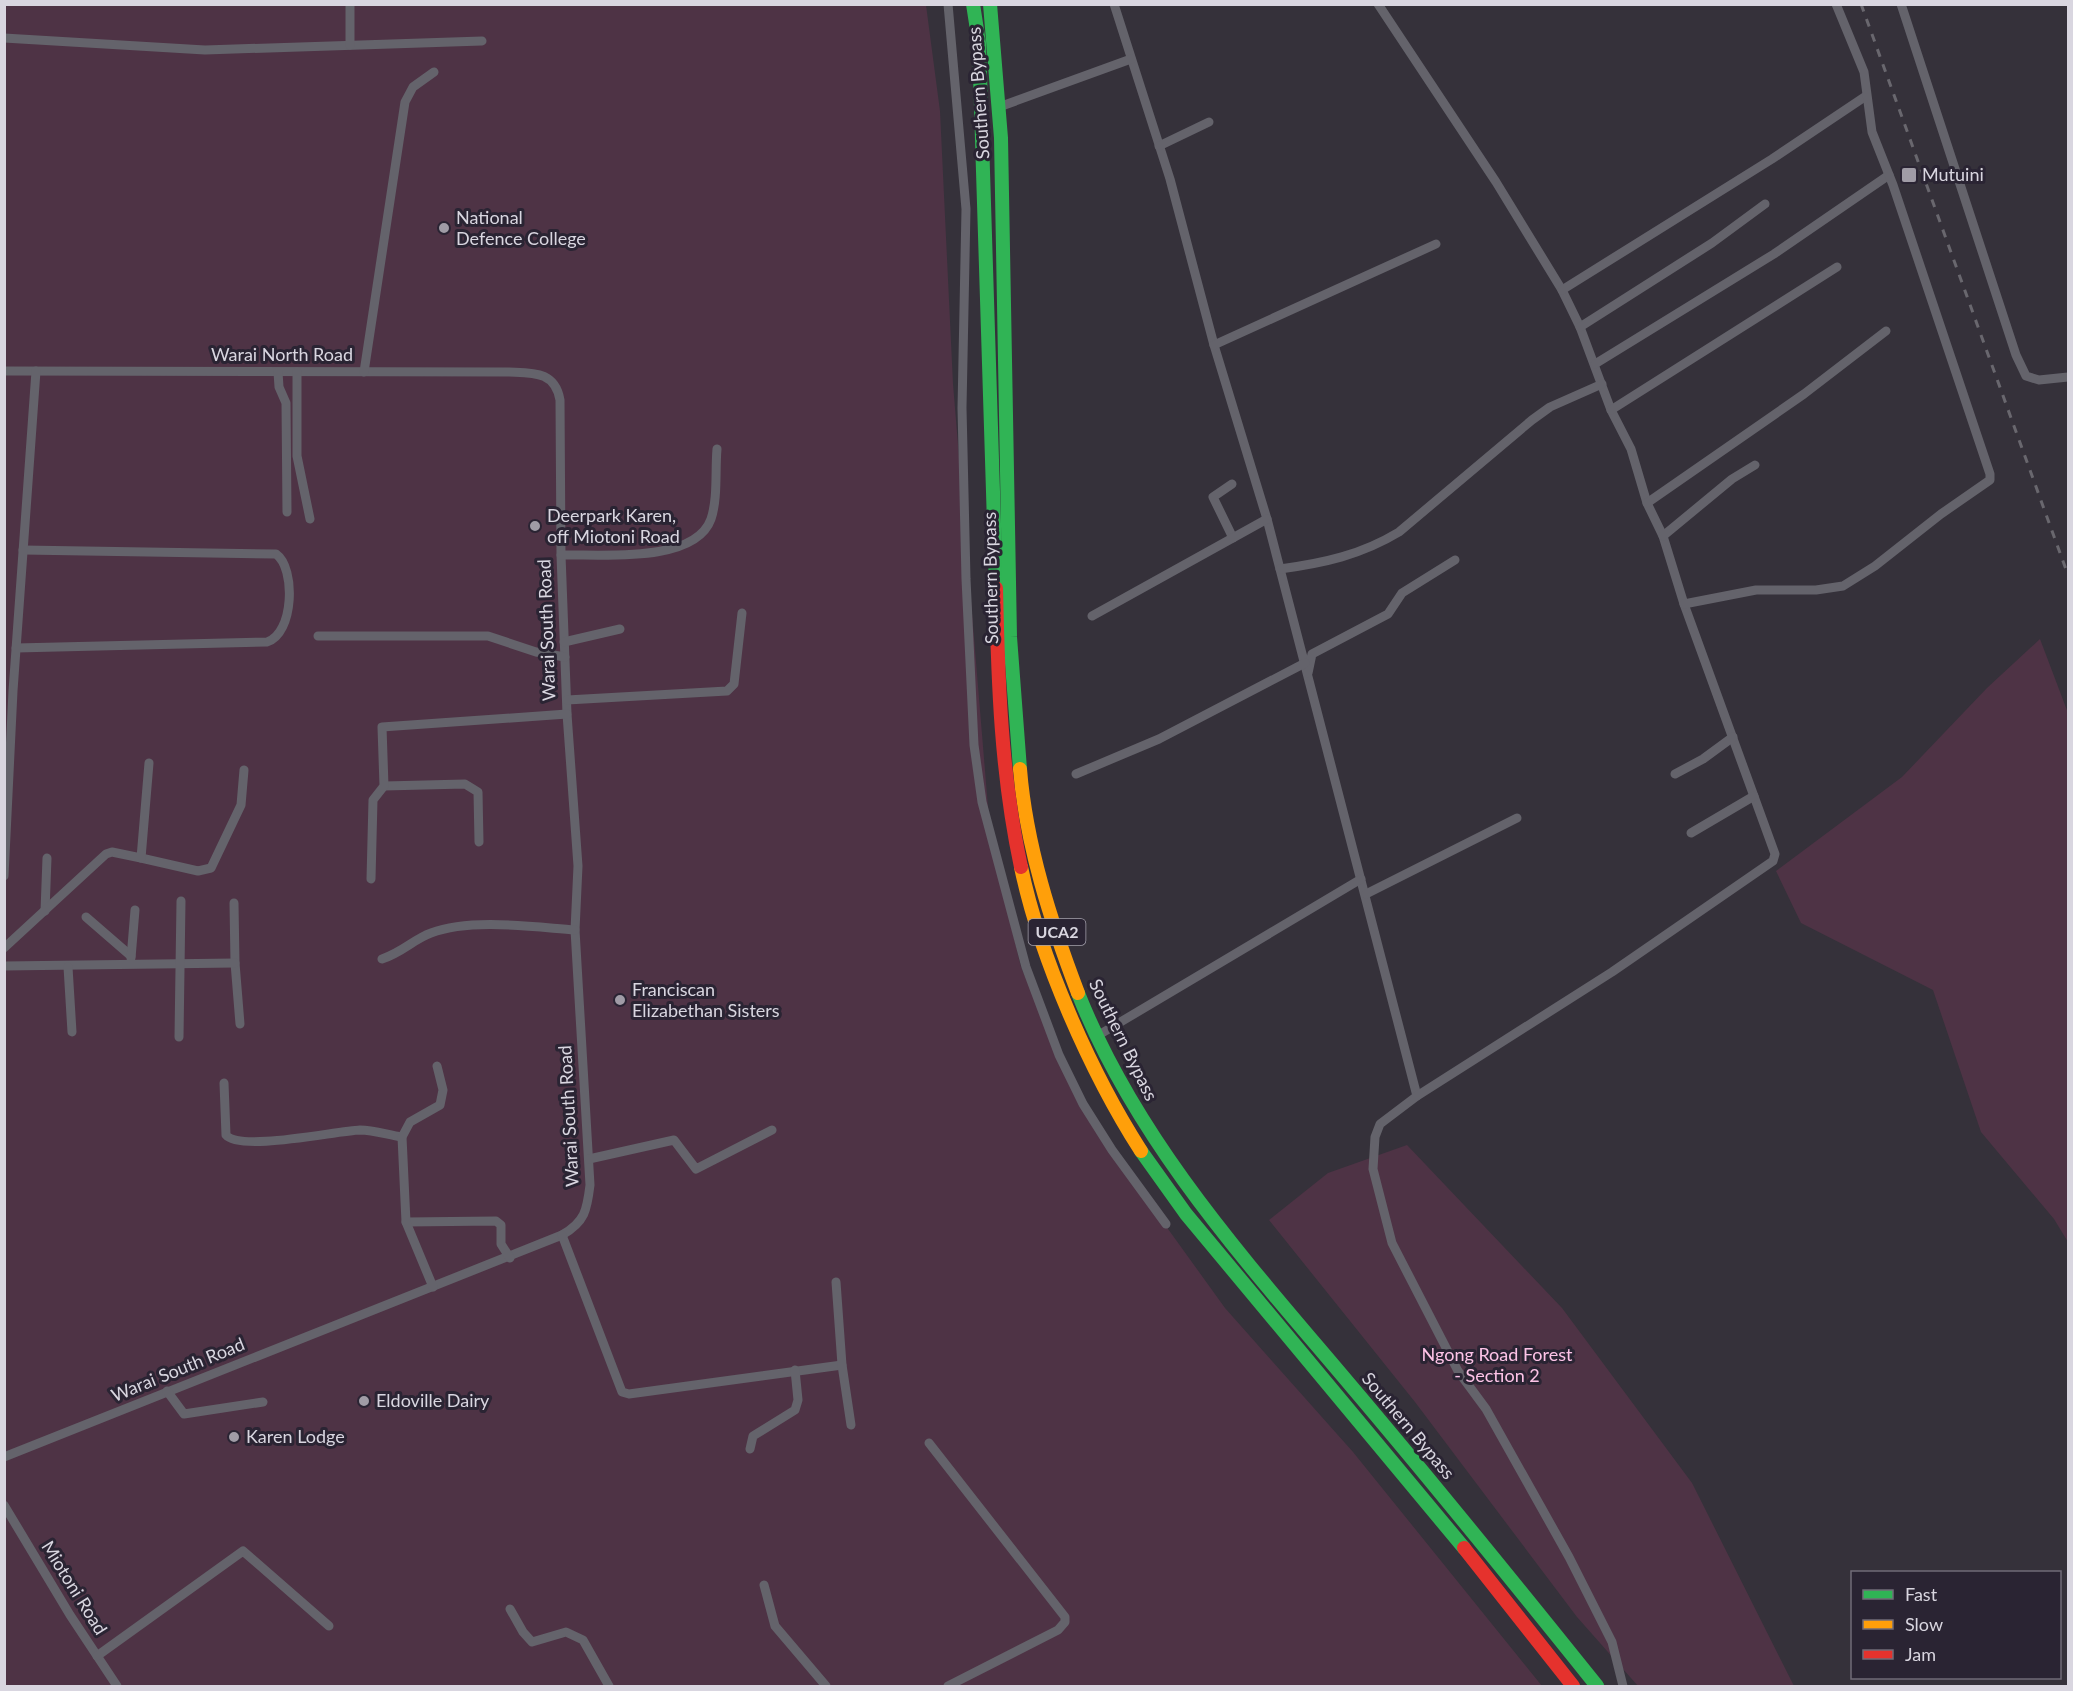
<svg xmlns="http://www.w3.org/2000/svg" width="2073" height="1691" font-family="Lato,sans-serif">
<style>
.green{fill:#4e3345}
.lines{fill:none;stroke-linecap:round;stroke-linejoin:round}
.street{stroke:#64636b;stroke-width:9}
.fast{stroke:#30b455;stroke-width:14}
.slow{stroke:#ff9f0a;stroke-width:14}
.jam{stroke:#e5322d;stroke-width:14}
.rail{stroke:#69676e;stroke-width:3;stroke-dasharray:8 8;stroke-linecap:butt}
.poi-dot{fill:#a09ca6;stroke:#2a2433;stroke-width:2}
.labels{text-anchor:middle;stroke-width:6;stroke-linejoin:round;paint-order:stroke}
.shield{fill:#2a2433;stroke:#a4a1ac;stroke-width:1.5}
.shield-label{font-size:16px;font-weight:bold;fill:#d9d6e0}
.street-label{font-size:18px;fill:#d9d6e0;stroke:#2a2433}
.poi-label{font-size:18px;fill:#d9d6e0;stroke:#2a2433;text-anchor:start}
.park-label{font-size:18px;fill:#fdc3e7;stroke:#2a2433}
</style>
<rect width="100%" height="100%" fill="#35313a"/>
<g class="green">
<polygon points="5,5 926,5 940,111 953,384 991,843 1021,967 1073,1087 1163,1222 1225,1308 1353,1452 1542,1686 5,1686"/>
<polygon points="2040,639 2068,713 2068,1242 2054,1219 1981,1132 1933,990 1801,923 1776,871 1902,777 1987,688"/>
<polygon points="1407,1145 1562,1308 1692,1483 1794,1686 1638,1686 1577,1617 1415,1402 1269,1220 1328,1173"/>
</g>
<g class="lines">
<g class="street">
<polyline points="948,4 966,209 962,408 966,579 974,745 982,802 1026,967 1059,1055 1083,1104 1112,1150 1166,1224"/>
<polyline points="1114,4 1170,179 1214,345 1267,519 1417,1096"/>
<polyline points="1378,4 1496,182 1562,290 1580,327 1611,410 1631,449 1647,503 1663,536 1684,604 1775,854 1773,861 1612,972 1417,1096 1380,1124 1375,1137 1373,1169 1392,1243 1458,1371 1486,1409 1569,1557 1612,1642 1623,1686"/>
<polyline points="1901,4 2016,355 2026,376 2039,380 2068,377"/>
<polyline points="4,38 205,50 482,41"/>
<polyline points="350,45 350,4"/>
<polyline points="999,107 1131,59"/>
<polyline points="1159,146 1209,122"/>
<polyline points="1562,290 1772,159 1866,96"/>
<polyline points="1580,327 1712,243 1765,204"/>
<polyline points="1214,345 1436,244"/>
<polyline points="1595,364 1774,254 1889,175"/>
<path d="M4 371 509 372C533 373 555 371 560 400L561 555 567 714 578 866 575 930 590 1185C587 1210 585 1222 562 1235L4 1457"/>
<polyline points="278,372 279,387 286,403 287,512"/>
<polyline points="297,372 297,456 310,519"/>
<polyline points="364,372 405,102 413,87 434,72"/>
<polyline points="1611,410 1837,267"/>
<polyline points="1232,484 1213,497 1233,538"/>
<polyline points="1647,503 1804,394 1886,331"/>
<polyline points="1663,536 1732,479 1755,465"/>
<path d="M561 555C600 554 695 564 711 519 718 498 715 471 717 449"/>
<path d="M1280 569C1324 563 1361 555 1399 532L1532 420 1550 407 1602 384"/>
<polyline points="1684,604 1756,590 1816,590 1843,586 1875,566 1941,514 1990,480 1990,474 1893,185 1872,132 1864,72 1836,4"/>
<polyline points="1092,616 1267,519"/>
<polyline points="318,636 488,636 536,652 565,657"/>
<polyline points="564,642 620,629"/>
<path d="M16 648 267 642C294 634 296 568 276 554L23 550"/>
<polyline points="1308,673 1312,654 1388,614 1402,593 1455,560"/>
<polyline points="567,700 727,691 734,684 742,613"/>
<polyline points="1076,774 1159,739 1305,663"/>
<polyline points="1675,774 1703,759 1733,737"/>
<polyline points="384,786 465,784 478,792 479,842"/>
<polyline points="1691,833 1754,796"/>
<polyline points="141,858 198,871 211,868 241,805 244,770"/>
<polyline points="4,876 13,691 36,371"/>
<polyline points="371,879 373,800 384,786 382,727 567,714"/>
<polyline points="1366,894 1517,818"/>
<polyline points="234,903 235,963 240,1024"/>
<polyline points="45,911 47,858"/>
<polyline points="86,917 131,956"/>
<polyline points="4,948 106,854 112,852 141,858 149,763"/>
<polyline points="131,958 135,910"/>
<path d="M382 959C403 952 414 939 431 933 471 918 533 927 575 930"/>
<polyline points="4,966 235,963"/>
<polyline points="68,967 72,1032"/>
<polyline points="1097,1036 1361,879"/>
<polyline points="179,1037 181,901"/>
<path d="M224 1083 226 1135C240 1152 335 1131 360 1130 374 1130 388 1135 402 1137"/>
<polyline points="589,1159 674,1140 696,1169 772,1130"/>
<polyline points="406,1222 496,1221 501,1225 501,1244 510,1258"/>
<polyline points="562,1235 622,1392 629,1394 842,1365"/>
<polyline points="836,1282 842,1365 851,1425"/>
<polyline points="433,1287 406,1222 402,1137 410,1122 440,1105 443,1090 437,1066"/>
<polyline points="167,1391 184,1414 263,1402"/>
<polyline points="929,1443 1065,1617 1065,1622 1058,1630 948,1686"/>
<polyline points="750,1449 753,1436 795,1410 798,1400 795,1370"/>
<polyline points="4,1505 70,1615 117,1686"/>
<polyline points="764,1585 775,1626 826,1686"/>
<polyline points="510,1609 523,1632 532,1642 566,1632 583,1640 609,1686"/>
<polyline points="97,1656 243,1551 329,1626"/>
</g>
<g class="fast">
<polyline points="973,4 979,43 996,588"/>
<polyline points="990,4 1001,138 1010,637 1020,769"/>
<path d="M1078 993C1137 1143 1250 1266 1352 1387 1435 1485 1516 1585 1597 1686"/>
<polyline points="1141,1151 1186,1214 1464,1548"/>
</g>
<g class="slow">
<path d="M1020 769C1026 845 1051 922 1078 993"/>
<path d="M1021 867C1040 958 1091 1073 1141 1151"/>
</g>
<g class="jam">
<path d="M996 588C998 682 1001 774 1021 867"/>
<polyline points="1464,1548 1573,1686"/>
</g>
<polyline class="rail" points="1861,4 2068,575"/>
</g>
<g class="poi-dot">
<rect x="1901" y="167" width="16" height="16" rx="3"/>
<circle cx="444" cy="228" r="6"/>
<circle cx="535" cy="526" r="6"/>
<circle cx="620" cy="1000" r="6"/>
<circle cx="364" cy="1401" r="6"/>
<circle cx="234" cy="1437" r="6"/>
</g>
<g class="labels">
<rect class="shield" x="1028.5" y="919" width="57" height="26" rx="4.5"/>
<g class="shield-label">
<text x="1057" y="938">UCA2</text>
</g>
<g class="street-label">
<text transform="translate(979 93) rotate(-94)" y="6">Southern Bypass</text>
<text x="282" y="361">Warai North Road</text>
<text transform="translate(991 578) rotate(-91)" y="6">Southern Bypass</text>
<text transform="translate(547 630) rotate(-92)" y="6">Warai South Road</text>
<text transform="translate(1123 1040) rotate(64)" y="6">Southern Bypass</text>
<text transform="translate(569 1116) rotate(-93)" y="6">Warai South Road</text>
<text transform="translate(178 1370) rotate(-22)" y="6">Warai South Road</text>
<text transform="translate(1408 1426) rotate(50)" y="6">Southern Bypass</text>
<text transform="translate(74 1588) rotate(58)" y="6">Miotoni Road</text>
</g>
<g class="poi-label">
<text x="1922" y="181">Mutuini</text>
<text x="456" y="224">National<tspan x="456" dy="21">Defence College</tspan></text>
<text x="547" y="522">Deerpark Karen,<tspan x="547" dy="21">off Miotoni Road</tspan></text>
<text x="632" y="996">Franciscan<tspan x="632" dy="21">Elizabethan Sisters</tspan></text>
<text x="376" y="1407">Eldoville Dairy</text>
<text x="246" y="1443">Karen Lodge</text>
</g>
<g class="park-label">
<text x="1497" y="1361">Ngong Road Forest<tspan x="1497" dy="21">- Section 2</tspan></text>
</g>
</g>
<rect width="2073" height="1691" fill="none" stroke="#d9d6e0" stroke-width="12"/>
<rect x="1851" y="1571" width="210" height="108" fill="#2a2433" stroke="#706b78" stroke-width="1.5"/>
<rect x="1863" y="1590" width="30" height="9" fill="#30b455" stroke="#706b78" stroke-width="1.5"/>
<text x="1905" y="1601" font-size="18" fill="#d9d6e0">Fast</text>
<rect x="1863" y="1620" width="30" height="9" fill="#ff9f0a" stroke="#706b78" stroke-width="1.5"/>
<text x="1905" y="1631" font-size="18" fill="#d9d6e0">Slow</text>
<rect x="1863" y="1650" width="30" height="9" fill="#e5322d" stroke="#706b78" stroke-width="1.5"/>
<text x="1905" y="1661" font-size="18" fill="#d9d6e0">Jam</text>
</svg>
